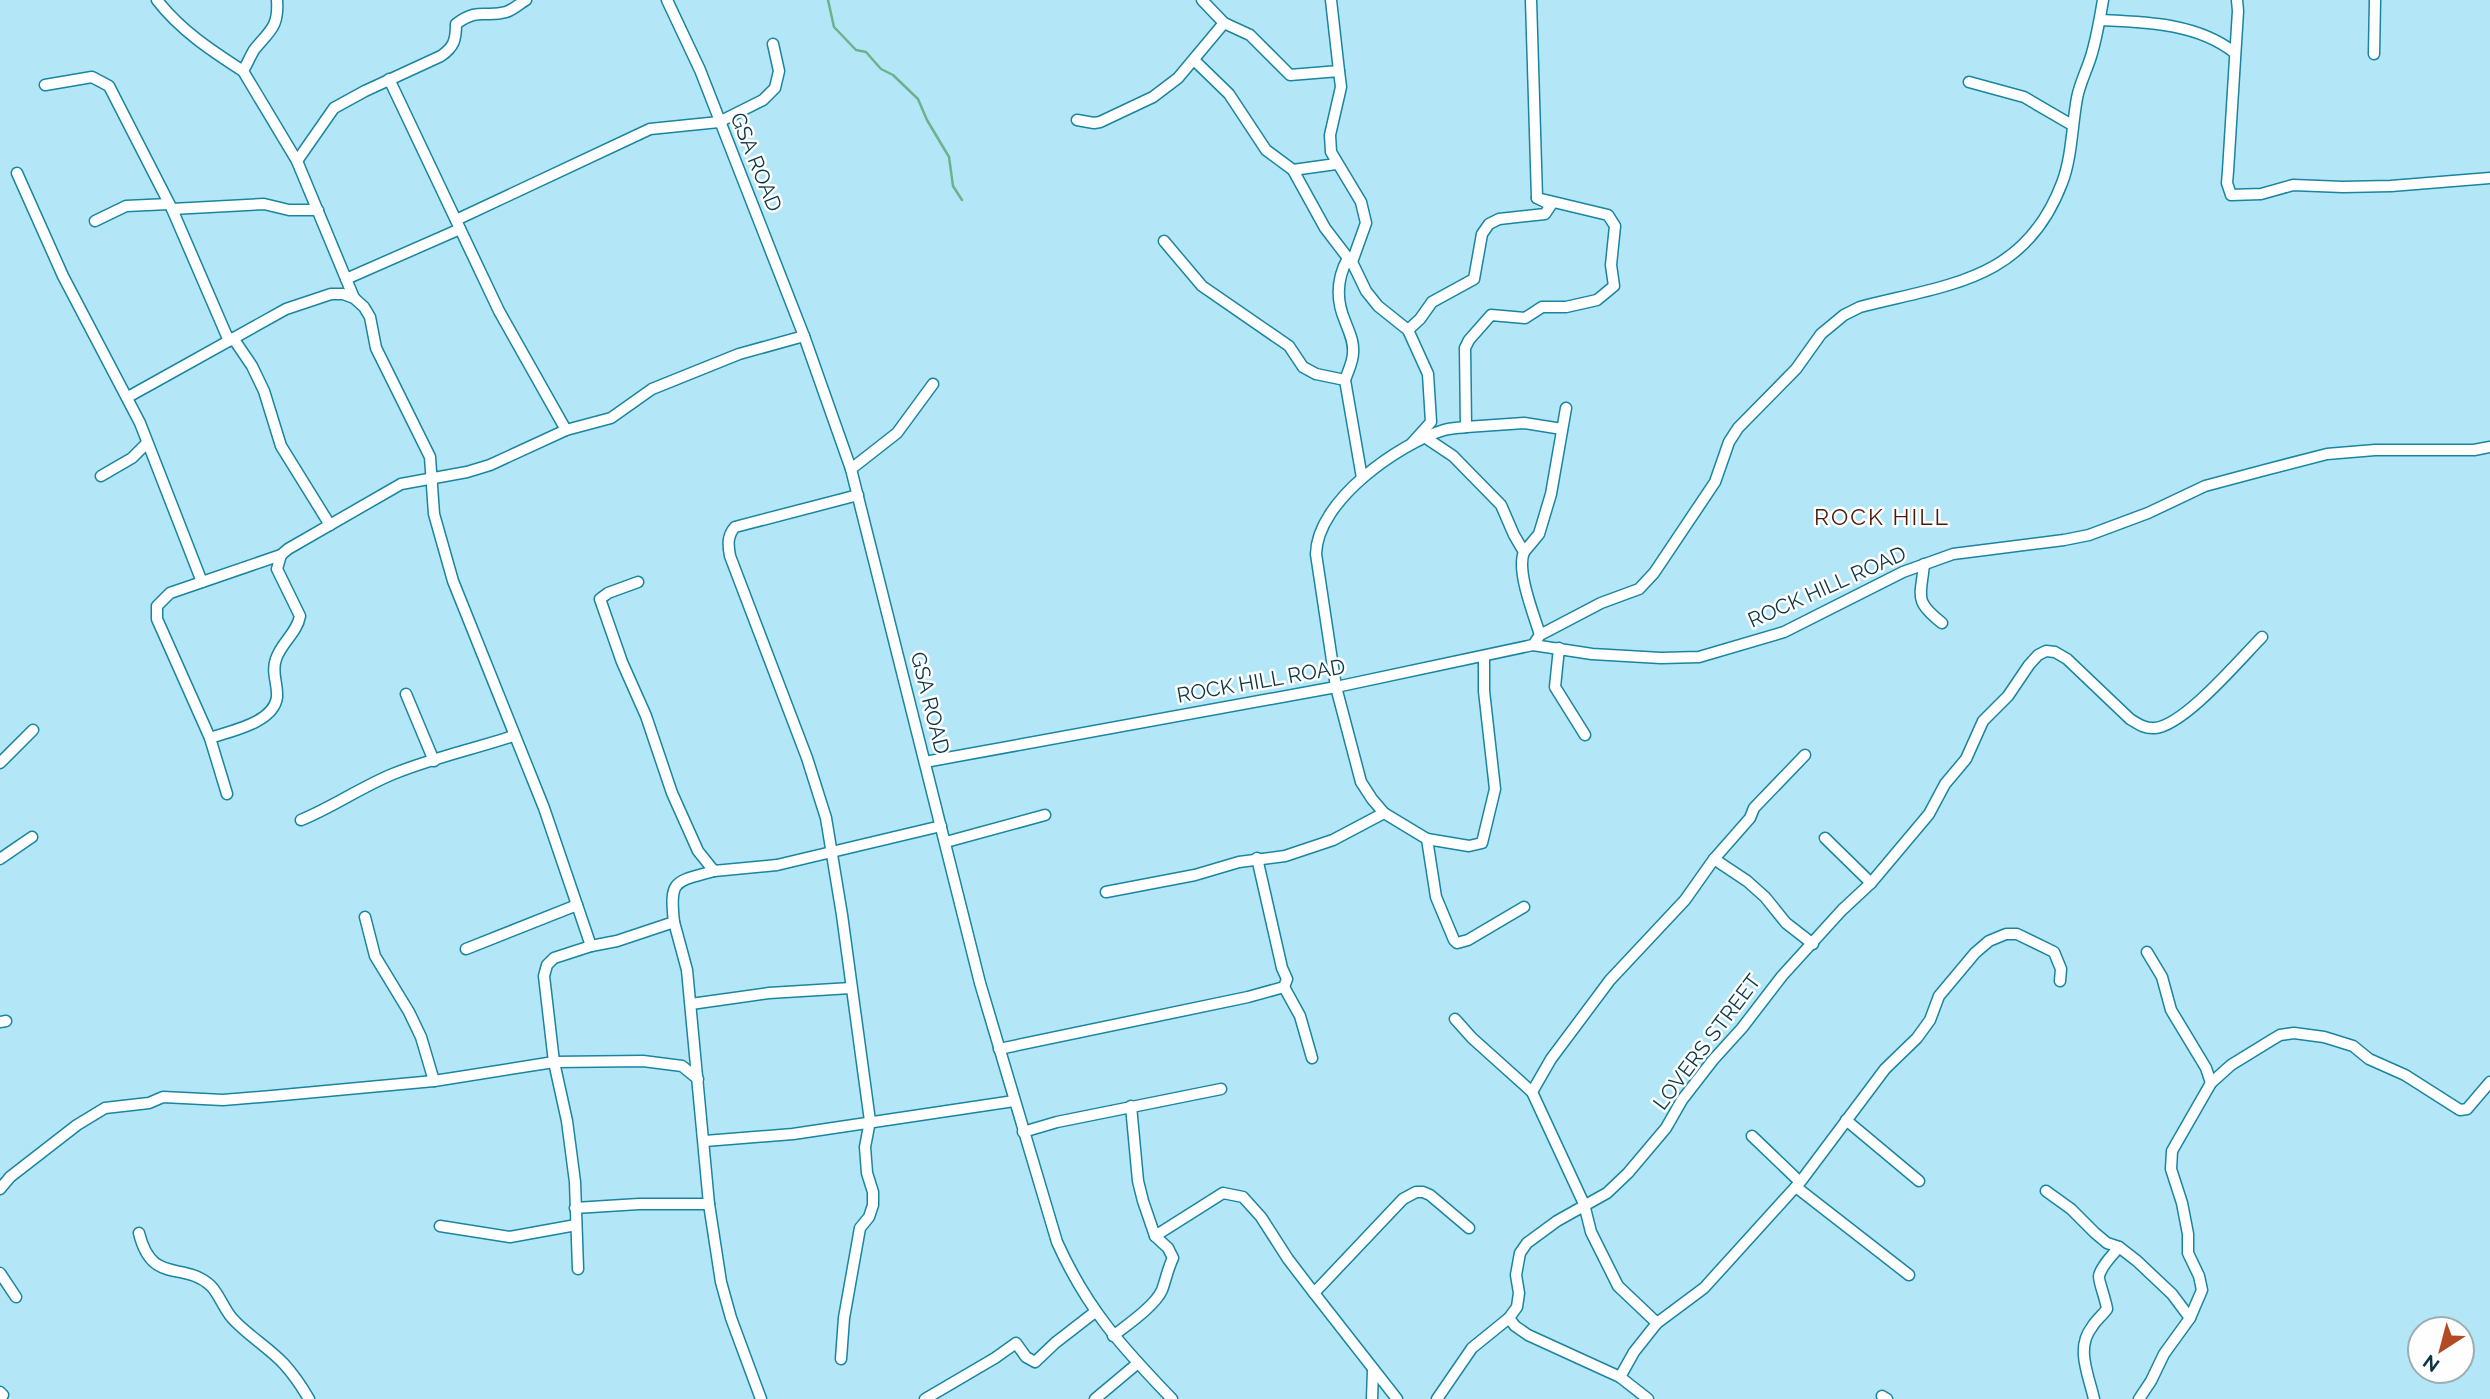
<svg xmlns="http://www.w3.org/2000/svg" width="2490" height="1399" font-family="Raleway,sans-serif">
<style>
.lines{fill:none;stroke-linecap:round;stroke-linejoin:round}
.stream{stroke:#6eb18d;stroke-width:2.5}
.minor-casing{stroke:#19859f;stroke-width:13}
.minor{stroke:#fff;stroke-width:10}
.labels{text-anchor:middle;stroke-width:5;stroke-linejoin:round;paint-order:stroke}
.street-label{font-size:21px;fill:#0c3641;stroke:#fefefe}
.neighbourhood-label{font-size:23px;letter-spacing:2px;fill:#4c1a08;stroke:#fefefe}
</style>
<rect width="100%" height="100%" fill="#b3e7f8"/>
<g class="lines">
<polyline class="stream" points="828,0 834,27 856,50 866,52 881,69 893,75 918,99 927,120 949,157 953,186 962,200"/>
<defs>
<g id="minor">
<path d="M157 0C180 30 212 51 243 71"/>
<path d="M277 0C279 28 269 31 254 50 250 57 247 64 243 71L297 161 354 298"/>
<path d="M667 0 700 70 804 336 851 469 980 983 1057 1242C1087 1309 1122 1347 1172 1399"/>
<polyline points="1202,0 1224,23 1250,35 1290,75 1339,71 1341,87 1330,135 1331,152 1361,202 1366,223 1352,262 1366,291 1378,306 1408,330 1428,374 1431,422 1412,443"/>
<polyline points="1331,0 1339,71"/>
<polyline points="2237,0 2238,11 2228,171 2227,183 2231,195 2261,194 2293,185 2343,187 2391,186 2490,178"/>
<path d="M2100 20C2146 22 2198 23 2235 53"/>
<polyline points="2374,54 2375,0"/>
<polyline points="1194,60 1229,94 1266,150 1293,170 1336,164"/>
<polyline points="1969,82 2024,97 2072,125"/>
<polyline points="45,85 92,77 109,86 172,209 229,341"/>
<polyline points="1077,120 1094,123 1100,122 1153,97 1178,78 1224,23"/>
<path d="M297 161 334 108 365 91 441 56C454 47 456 40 456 24 479 7 485 18 506 12 513 10 519 4 526 0"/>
<polyline points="1293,170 1325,228 1351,262"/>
<polyline points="17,173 63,276 140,423 202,582"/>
<polyline points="172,209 264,204 289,210 318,210"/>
<polyline points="456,220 650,129 719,122 763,100 775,88 779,71 773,44"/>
<polyline points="95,221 126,206 169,204"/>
<polyline points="1164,241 1202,286 1289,346 1303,367 1316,374 1345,380 1362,478"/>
<polyline points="346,279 460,229"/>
<polyline points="1408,330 1420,319 1432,302 1474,279 1482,234 1489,224 1499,219 1545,214 1551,205 1537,198 1531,0"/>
<polyline points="233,338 252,366 264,391 281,446 330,525"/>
<path d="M1345 380C1348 371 1353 362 1353 353 1354 341 1349 332 1345 321 1336 300 1337 278 1348 258"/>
<polyline points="128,397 286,309 331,294 343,294 354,298 364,307 370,317 376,348 430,457 434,514 453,581 544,808 591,946"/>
<polyline points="1466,427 1524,423 1562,429"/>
<polyline points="566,430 611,418 652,389 739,354 804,336"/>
<path d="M1426 438 1453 456 1501 505 1514 535 1524 552C1516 571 1534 615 1540 635"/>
<polyline points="851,469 897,433 933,384"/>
<polyline points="101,476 132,458 147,443"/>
<polyline points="1524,552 1539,534 1551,494 1566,408"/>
<path d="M1924 564C1921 597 1913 600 1942 623"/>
<polyline points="638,582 608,593 600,599 622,662 646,716 672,793 698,851 714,871 777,865 941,826"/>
<path d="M1533 645 1540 635 1601 603 1639 589 1654 573 1715 482 1729 442 1738 428 1796 369 1821 334 1844 315 1860 307C1949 284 2025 281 2062 183 2072 157 2072 125 2077 98 2080 82 2088 68 2092 53 2097 36 2100 18 2103 0"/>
<polyline points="1559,648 1555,687 1585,735"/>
<polyline points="406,694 434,761"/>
<path d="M210 738C230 731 274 723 277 697 278 683 271 673 276 659 281 643 297 633 300 616L277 569 281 555 288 549 401 484 467 472 490 465 566 430 499 311 389 79"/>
<polyline points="925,762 1336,687 1533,645 1592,654 1661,658 1699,657 1784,632 1903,572 1953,554 2064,540 2089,535 2148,513 2205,486 2265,470 2327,454 2375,450 2474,450 2490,447"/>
<polyline points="0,763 33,730"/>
<polyline points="227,794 210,738 157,619 157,606 170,593 281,555"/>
<path d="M301 820C333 807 361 787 393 774 432 758 474 749 513 736"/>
<polyline points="1825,838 1871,883"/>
<polyline points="1427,839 1469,846 1482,843 1495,789 1484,691 1484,656"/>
<polyline points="946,842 1045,815"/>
<polyline points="0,859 32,837"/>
<polyline points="1714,859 1747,881 1765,897 1786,923 1813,944"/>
<polyline points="1106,892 1195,875 1239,862 1285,856 1333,840 1384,813"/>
<path d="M1524 907 1468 940 1457 943 1454 940 1436 897 1427 839 1384 813 1372 799 1361 782 1336 687 1316 554C1317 501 1398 444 1444 430 1451 428 1459 428 1466 427L1465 348 1469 340 1491 315 1525 318 1542 307H1566L1597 300 1614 286 1611 265 1615 226 1608 215 1537 198"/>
<polyline points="365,917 375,956 409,1012 421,1037 434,1081"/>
<path d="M674 922C669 879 675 882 714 871"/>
<polyline points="466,949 577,905"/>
<polyline points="2147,952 2162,977 2171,1010 2206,1068 2211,1083"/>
<polyline points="1284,987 1300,1016 1312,1058"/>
<polyline points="691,1004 769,993 851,988"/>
<polyline points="1455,1019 1472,1038 1532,1092 1584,1204 1591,1232 1618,1286 1657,1323"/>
<polyline points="0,1022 6,1021"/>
<polyline points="999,1049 1248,997 1284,987 1287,979 1282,968 1257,858"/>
<polyline points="1532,1092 1551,1059 1610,980 1685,900 1714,859 1750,818 1754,808 1805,755"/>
<polyline points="1846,1120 1919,1181"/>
<polyline points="1023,1132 1057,1122 1221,1089"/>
<polyline points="1752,1136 1800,1182"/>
<polyline points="705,1141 793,1134 1014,1101"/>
<polyline points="1796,1187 1909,1275"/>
<polyline points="0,1189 10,1177 77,1125 105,1108 149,1103 163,1097 223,1100 272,1096 434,1081 554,1062 643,1061 682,1066 698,1079"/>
<polyline points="2046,1191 2071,1209 2095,1233 2107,1243 2119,1247 2137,1261 2172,1294 2190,1318"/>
<polyline points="575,1208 639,1204 709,1204"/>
<polyline points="440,1226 510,1237 576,1225"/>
<path d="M139 1233C152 1286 183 1260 211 1286 219 1294 224 1309 232 1318 247 1335 268 1347 284 1364 294 1375 302 1387 309 1399"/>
<polyline points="1155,1236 1223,1193 1243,1197 1261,1217 1288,1259 1314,1293"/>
<polyline points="578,1269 575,1182 567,1121 554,1062 544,976 547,965 554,958 591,946 617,941 674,922 687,970 709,1204 721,1282 731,1318 761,1399"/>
<polyline points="0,1273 16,1297"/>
<polyline points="1509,1318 1515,1326 1528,1335 1620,1377 1648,1399"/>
<path d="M1113 1336C1127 1325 1155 1306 1162 1290 1166 1279 1168 1268 1173 1258L1168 1248 1155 1236 1143 1201 1138 1181 1131 1106"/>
<path d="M841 1359 844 1318 860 1228 869 1217 873 1205V1192L867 1173 865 1147 870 1121 842 915 826 818 807 758 730 556C728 545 727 536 735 527L858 495"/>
<polyline points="1620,1377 1634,1352 1657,1323 1704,1288 1801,1181 1885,1069 1917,1038 1930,1020 1939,996 1975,953 1989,941 2006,934 2017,934 2054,952 2061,969 2060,981"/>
<polyline points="0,1392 3,1395"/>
<polyline points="1882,1396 1887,1399"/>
<polyline points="925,1399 995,1358 1016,1343 1026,1357 1035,1362 1055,1343 1095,1312"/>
<polyline points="1095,1399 1138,1363"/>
<polyline points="1372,1399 1373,1370"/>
<polyline points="1397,1399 1314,1293 1403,1199 1416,1192 1423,1192 1430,1195 1469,1228"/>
<path d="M1437 1399 1472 1348 1509 1318 1517 1307 1519 1293 1516 1275 1520 1253 1527 1243 1557 1221 1607 1193 1628 1173 1666 1128 1682 1100 1713 1060 1742 1028 1782 976 1842 910 1871 883 1929 814 1945 784 1966 759 1983 721 2008 696 2029 665 2038 655 2046 651 2055 652 2067 659 2130 719C2138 724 2145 729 2155 728 2185 725 2240 659 2262 637"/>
<path d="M2094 1399C2089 1376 2075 1348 2092 1327 2096 1320 2102 1316 2107 1309 2106 1300 2098 1280 2099 1276 2101 1266 2113 1255 2119 1247"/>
<polyline points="2139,1399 2151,1381 2164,1354 2190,1318 2202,1290 2199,1276 2188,1253 2188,1234 2182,1203 2171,1169 2172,1151 2211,1083 2231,1065 2270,1041 2280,1035 2294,1033 2324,1037 2353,1046 2369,1059 2405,1075 2460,1110 2467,1109 2490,1082"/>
</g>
</defs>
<use href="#minor" class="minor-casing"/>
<use href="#minor" class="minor"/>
</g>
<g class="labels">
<g class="street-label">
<text transform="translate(756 162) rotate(68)" y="7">GSA ROAD</text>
<text transform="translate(1827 587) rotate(-24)" y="7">ROCK HILL ROAD</text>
<text transform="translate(1261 681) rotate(-10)" y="7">ROCK HILL ROAD</text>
<text transform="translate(930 703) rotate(76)" y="7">GSA ROAD</text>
<text transform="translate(1707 1042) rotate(-53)" y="7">LOVERS STREET</text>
</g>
<g class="neighbourhood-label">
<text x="1882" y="525">ROCK HILL</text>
</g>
</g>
<g transform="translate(2441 1350) rotate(216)"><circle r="33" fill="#fefefe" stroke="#9daeb2" stroke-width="2"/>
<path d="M0-5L12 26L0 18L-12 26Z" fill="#b24b25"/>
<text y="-10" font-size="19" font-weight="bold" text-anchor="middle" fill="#0c3641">N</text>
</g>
</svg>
